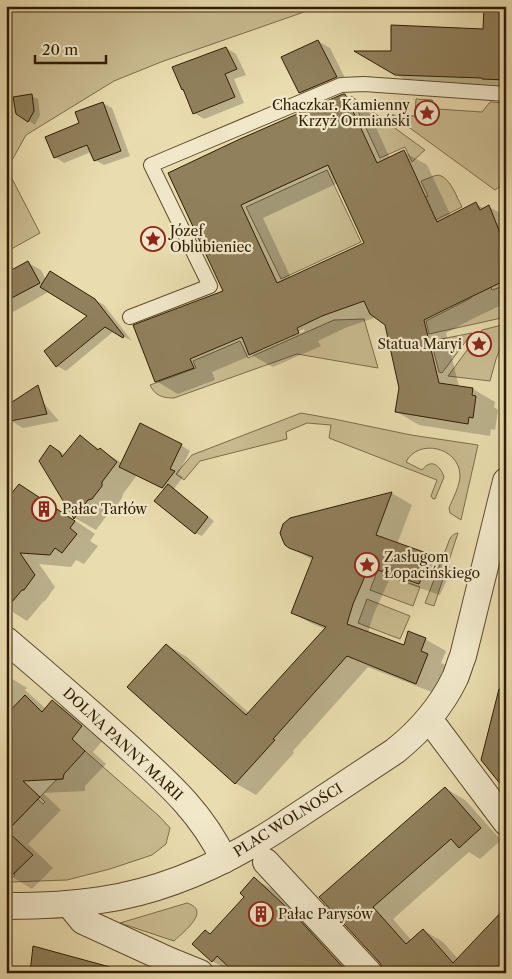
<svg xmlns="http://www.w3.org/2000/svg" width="512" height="979" font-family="'Libre Caslon Text',serif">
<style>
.green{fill:#cabc91;stroke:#7d6c4a}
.shadow{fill:#0003;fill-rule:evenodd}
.building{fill:#90805c;stroke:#301d03;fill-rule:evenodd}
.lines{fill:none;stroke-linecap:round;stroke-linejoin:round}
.lane-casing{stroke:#5e4d2e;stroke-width:16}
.street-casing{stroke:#5e4d2e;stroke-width:28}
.lane{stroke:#f1e8ca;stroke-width:14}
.street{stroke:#f1e8ca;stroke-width:26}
.labels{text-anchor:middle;stroke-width:4.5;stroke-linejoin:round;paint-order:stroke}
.poi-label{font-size:14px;fill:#301d03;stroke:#f1e8ca;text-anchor:start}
.street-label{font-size:14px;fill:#301d03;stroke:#f1e8ca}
</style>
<rect width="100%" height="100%" fill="#e9dcae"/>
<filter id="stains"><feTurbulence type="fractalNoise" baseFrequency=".004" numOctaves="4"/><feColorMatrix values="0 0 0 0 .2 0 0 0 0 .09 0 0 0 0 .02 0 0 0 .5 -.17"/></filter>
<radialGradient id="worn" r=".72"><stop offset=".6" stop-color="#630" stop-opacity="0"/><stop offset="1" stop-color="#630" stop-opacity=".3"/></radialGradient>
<g class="green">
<polygon points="6,6 301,6 304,12 161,62 114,81 26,135 7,169 40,233 6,252"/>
<polygon points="351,96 425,150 412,162 405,147 380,158"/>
<polygon points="416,99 432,100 437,109 482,112 490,102 506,103 506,182 495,190 392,115 415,116"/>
<polygon points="327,170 361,242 281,279 246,207"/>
<path d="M439 175C451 179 456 196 462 207L413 231 402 208 428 196 421 181 434 176Z"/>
<polygon points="485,271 492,290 506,285 506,317 429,334 426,321 471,298 470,292"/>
<path d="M364 319 378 368 297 354 174 398C163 398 155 396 150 385L196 368 193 361 240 341 248 358 334 320Z"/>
<polygon points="506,324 506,334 496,359 490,381 448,376 482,330"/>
<polygon points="472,333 442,373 439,372 431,341"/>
<path d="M301 413 334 419 411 435 478 445 461 520 450 513 449 508C453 498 460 486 460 475 459 447 418 438 406 462L422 470C431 458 440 465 444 477L435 499H433L431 496 437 480 329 438 331 425 307 423 286 432 287 439 200 461 184 480 176 474 192 455Z"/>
<path d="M458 533 434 606 425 603 449 541C451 536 453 534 458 533Z"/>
<polygon points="380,564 395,568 392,577 420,587 413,606 370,590"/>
<polygon points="367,599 410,616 400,639 358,623"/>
<polygon points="85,751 159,816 170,828 166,844 152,855 110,869 67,880 11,882 11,879 15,875 14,874 28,858 7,831 38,799 43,804 45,802 40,797 56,780 63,779 63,776 60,776 78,757 79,757"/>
<path d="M187 903C212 911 183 932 174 941L120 923Z"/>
</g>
<g class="shadow">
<polygon points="506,6 506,86 496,86 494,85 409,82 359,53 393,53 484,31"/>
<polygon points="318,41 330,48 348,84 313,99 300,92"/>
<polygon points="226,48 236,54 246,75 234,79 244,103 204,119 194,113 185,90 183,89"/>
<path d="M345 95 367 108 390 158 404 152 427 165 451 216 476 204 485 209 489 207 506 216V303L470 320 446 333 459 387 473 389 495 402 494 407 498 410 495 430 491 429 490 436 419 425 397 412 400 387 386 324 377 317 345 328 318 341 321 346 273 367 252 355 212 372 215 380 178 394 156 381 225 292 170 174ZM338 183 366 244 291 278 263 218ZM304 329 305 331 262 350H256Z"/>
<polygon points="31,96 38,99 40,115 35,125 17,113"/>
<polygon points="103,103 112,108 130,156 104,165 95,160 91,152 64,163 55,157"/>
<polygon points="28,263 41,270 46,280 50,273 104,305 132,341 114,331 66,371 57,366 90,316 50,291 13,312 6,308 6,274"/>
<polygon points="41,400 59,421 23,428 8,419 11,431 6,432 6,407"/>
<polygon points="80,437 122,463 181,445 190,451 178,474 183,477 174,489 214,521 202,536 195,533 165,490 137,475 123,494 122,498 113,511 110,511 96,530 75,518 40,461 51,447 65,455"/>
<polygon points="19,485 40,497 95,534 90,541 98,546 84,564 76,560 71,567 39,564 55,587 45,601 43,602 27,621 6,608"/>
<polygon points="392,493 412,505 397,544 432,557 452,568 440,595 390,578 373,616 368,633 404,647 409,633 425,639 446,651 441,663 448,666 437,694 368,667 293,751 294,753 256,795 235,783 167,645 187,657 249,713 325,629 313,624 292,613 313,560 290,547 291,519"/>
<polygon points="506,668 506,700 499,695"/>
<polygon points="6,675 27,688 25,690 46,709 53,702 74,714 103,740 93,752 106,764 85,786 85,791 43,793 61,810 28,844 53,868 32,889 11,876 6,872"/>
<polygon points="445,788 465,800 501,840 480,859 469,852 393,919 412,941 423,930 443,942 458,959 506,973 381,962 321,897"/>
<polygon points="254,879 274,890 316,929 356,973 237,973 234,970 232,972 212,961 211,935 246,897"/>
<polygon points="101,966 121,973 32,973"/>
</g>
<g class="building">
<polygon points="484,6 506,6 506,80 482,79 482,78 395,75 354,51 391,51 391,25 483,29"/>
<polygon points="318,40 337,77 299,93 281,57"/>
<polygon points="226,47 237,69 225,74 235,97 193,114 183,89 182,90 172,67"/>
<polygon points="32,94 34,111 28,122 16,114 13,97"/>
<path d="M343 94H345L377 163 404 150 437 222 476 202 480 210 489 205 506 248V280L448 308 424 320 439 383 473 388 472 395 476 396 473 418 469 417 468 424 395 412 399 388 385 325 370 314 364 301 322 316 297 328 299 333 249 355 242 337 190 359 194 368 155 382 133 325 223 291 168 173 240 139ZM328 165 364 243 277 283 241 205Z"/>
<polygon points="103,102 121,151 94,161 87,145 54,158 45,137 79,123 75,112"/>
<polygon points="28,261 40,283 6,301 6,273"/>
<polygon points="50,271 95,299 124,336 123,338 105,327 56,367 44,351 87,316 40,287"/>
<polygon points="38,385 47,414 10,421 6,412 6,406"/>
<polygon points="140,423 182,444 170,469 175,471 162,488 119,467"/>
<polygon points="80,435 98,450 100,448 117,462 102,482 102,486 92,499 88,500 74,519 39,461 50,445 60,452 62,457"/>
<polygon points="19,484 75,521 70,528 77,534 62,553 55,548 50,555 20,553 35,575 24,590 22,590 6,609 6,500"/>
<polygon points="168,484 208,517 195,534 154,501"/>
<polygon points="392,492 376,535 432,555 419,584 369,567 353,604 347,624 404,645 408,631 426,638 421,651 428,654 416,684 347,656 273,739 275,740 235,784 127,687 166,644 246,715 326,627 291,613 313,557 289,548 285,545 283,541 280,533 283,524 290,518"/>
<polygon points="499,689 506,690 506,791 481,760"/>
<polygon points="25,695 42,712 52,700 82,726 72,739 85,751 64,774 63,779 23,781 40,797 7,831 33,855 6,881 6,715"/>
<polygon points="445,787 481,828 459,848 451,839 373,907 406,944 423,929 453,963 506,907 506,973 384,973 383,969 380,963 319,897"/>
<polygon points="254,877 296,916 348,973 235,973 217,956 212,962 192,944 205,930 210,934 244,897 240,893"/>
<polygon points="33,946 110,967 109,973 30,973"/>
</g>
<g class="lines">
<defs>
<polyline id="lane" points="130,317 210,286 151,165 341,85 364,84 506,94"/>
<g id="street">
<path d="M6 640C45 673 84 707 122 741 161 777 201 810 224 860"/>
<polyline points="429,719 506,822"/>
<polyline points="266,862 369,973"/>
<polyline points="69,904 83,921 168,960 200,973"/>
<path d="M6 906C38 906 69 905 101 900 163 891 223 864 276 830L395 751C420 731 441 707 455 678 458 671 460 663 463 656L506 481"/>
</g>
</defs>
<use href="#lane" class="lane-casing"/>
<use href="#street" class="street-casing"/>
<use href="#lane" class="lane"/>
<use href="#street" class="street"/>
</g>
<defs>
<symbol id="sight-ring" viewBox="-11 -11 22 22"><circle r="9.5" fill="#f1e8ca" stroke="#8f2418" stroke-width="1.5"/><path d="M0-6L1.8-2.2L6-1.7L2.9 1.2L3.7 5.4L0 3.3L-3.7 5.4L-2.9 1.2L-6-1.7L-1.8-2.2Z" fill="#8f2418"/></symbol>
<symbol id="building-ring" viewBox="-11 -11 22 22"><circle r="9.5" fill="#f1e8ca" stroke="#8f2418" stroke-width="1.5"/><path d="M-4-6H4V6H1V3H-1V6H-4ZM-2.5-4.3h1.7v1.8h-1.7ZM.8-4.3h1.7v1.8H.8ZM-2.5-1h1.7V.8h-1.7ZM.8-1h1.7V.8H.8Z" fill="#8f2418"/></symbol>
</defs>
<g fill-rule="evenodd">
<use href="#sight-ring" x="413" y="99" width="28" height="28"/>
<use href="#sight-ring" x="139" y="225" width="28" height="28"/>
<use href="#sight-ring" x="465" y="330" width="28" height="28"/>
<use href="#building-ring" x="30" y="495" width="28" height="28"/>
<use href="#sight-ring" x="353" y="551" width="28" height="28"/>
<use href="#building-ring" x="247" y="900" width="28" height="28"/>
</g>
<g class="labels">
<g class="poi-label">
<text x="410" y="110" text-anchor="end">Chaczkar. Kamienny<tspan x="410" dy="16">Krzyż Ormiański</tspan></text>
<text x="170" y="236">Józef<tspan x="170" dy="16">Oblubieniec</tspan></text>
<text x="462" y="349" text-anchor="end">Statua Maryi</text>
<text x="62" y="514">Pałac Tarłów</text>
<text x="384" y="562">Zasługom<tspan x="384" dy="16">Łopacińskiego</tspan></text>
<text x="278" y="919">Pałac Parysów</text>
</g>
<g class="street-label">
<text transform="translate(123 744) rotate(43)" y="5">DOLNA PANNY MARII</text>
<text transform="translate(288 820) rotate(-32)" y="5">PLAC WOLNOŚCI</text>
</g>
</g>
<rect width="512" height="979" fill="none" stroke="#e9dcae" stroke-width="25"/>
<rect x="8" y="8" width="497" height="964" fill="none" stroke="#301d03" stroke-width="2.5"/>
<rect x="12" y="12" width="487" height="954" fill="none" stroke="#301d03"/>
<path d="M35 55v8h71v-8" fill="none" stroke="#301d03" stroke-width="2.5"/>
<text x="42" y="55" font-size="15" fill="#301d03" stroke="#f1e8ca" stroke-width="4" paint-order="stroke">20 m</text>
<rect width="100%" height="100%" filter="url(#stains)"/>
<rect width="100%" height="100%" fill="url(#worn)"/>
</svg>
